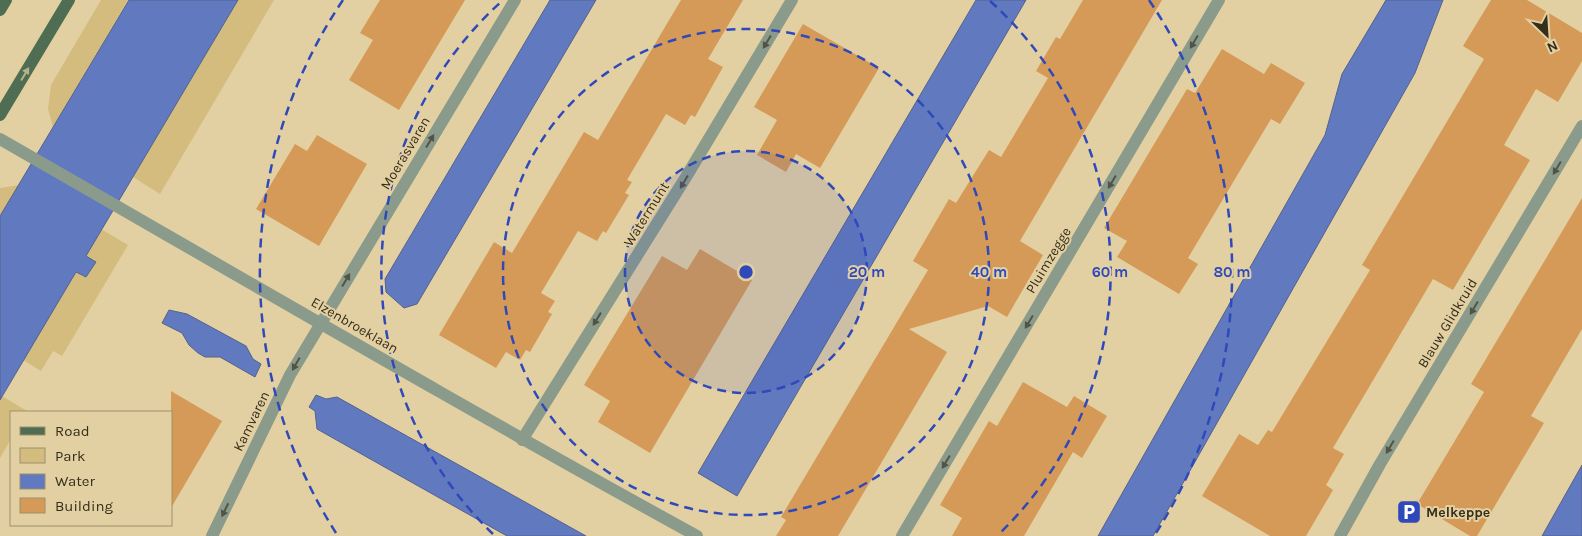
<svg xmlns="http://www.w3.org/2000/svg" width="1582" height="536" font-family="Karla,sans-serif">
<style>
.green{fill:#d4bb7e}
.water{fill:#6179be;stroke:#54628d}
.building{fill:#d59a57}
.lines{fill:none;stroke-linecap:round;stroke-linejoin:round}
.minor{stroke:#8a9b8c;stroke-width:12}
.major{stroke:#4f6d53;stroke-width:12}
.oneway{fill:#535443}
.oneway2{fill:#b7b28a}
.ring{fill:none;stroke:#2f49ba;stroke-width:2.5;stroke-dasharray:9 6}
.labels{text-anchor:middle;stroke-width:4;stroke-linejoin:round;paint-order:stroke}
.street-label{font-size:14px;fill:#352e1b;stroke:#e3d0a2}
.poi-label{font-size:14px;font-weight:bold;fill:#352e1b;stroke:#e3d0a2;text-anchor:start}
.centre{fill:#2f49ba;stroke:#e3d0a2;stroke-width:2.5}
.ring-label{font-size:15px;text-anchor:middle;font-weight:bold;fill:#2f49ba;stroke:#e3d0a2;stroke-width:4;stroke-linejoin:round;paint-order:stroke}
</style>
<rect width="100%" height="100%" fill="#e3d0a2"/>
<g class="green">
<polygon points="101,0 128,0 53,127 48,109 51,85"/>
<polygon points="238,0 274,0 160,194 133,177"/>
<polygon points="19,185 0,216 0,188"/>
<polygon points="101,229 128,245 62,356 53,351 41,371 23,360 76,272 86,277 95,262 86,256"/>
<polygon points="2,396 27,411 11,412 11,439 0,458 0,400"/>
</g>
<g class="water">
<polygon points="129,0 238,0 86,256 96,262 86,277 76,272 0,400 0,216"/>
<polygon points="550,0 596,0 417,304 404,308 386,292 385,279"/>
<polygon points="976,0 1026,0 737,496 698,473"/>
<polygon points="1386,0 1443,0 1415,73 1153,536 1098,536 1325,135 1342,74"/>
<polygon points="169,310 187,314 246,346 253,359 261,364 255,377 220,357 205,357 198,353 189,345 182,333 162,323"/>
<polygon points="316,395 326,399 337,397 586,536 507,536 317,429 315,411 309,407"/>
<polygon points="1582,465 1582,536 1542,536"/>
</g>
<g class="building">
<polygon points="380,0 465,0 399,110 349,80 373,40 360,33"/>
<polygon points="681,0 743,0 708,59 723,67 695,117 691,115 685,125 666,114 627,180 632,182 625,193 629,195 606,233 603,231 597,241 578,231 541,293 555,301 548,312 552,314 530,352 526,350 520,360 506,352 496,368 439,335 494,242 512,253 584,132 598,140"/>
<polygon points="1083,0 1162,0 1020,241 1043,255 1007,317 988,306 909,329 947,352 838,536 776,536 786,520 781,517 928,270 913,261 949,199 956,203 989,150 1001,157 1048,78 1036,71 1056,37 1060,39"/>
<polygon points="1491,0 1527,0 1582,33 1582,61 1558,102 1536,89 1504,145 1530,160 1453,290 1433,279 1333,448 1344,454 1326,485 1333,490 1306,536 1270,536 1202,496 1239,434 1258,445 1268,430 1272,432 1370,270 1362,265 1484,59 1463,46"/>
<polygon points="803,24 879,68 820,168 796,154 786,172 757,155 777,120 754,107"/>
<polygon points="1222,49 1264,74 1271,63 1305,83 1280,124 1271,119 1238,174 1188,258 1198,264 1179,294 1117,257 1127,241 1104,228 1187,89 1195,93"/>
<polygon points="317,135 367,164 319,246 256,209 295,144 307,151"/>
<polygon points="1582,198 1582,329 1531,416 1544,423 1477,536 1470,536 1417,504 1484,392 1471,384"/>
<polygon points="700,249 752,280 650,453 598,422 610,401 584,385 662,256 687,270"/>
<polygon points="1023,382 1067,407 1074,396 1107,416 1082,458 1073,452 1024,536 952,536 962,518 940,505 989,421 997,426"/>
<polygon points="171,391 222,421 171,508"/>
</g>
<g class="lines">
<g class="minor">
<path d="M0 139C232 272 462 407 697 536"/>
<polyline points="522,440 686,177 792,0"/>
<polyline points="212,536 290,375 515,0"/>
<polyline points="902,536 1219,0"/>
<polyline points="1340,536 1380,464 1582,126"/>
</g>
<g class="major">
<polyline points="0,10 6,0"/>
<polyline points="0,115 69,0"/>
</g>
</g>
<defs><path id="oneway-solid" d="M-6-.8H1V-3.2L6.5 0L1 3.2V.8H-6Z" transform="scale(1.25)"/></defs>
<g class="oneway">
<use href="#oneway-solid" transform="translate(767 42) rotate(121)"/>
<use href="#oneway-solid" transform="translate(1194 42) rotate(121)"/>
<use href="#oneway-solid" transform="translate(430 141) rotate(-59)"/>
<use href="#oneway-solid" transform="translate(1557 168) rotate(121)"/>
<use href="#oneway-solid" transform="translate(684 182) rotate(121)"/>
<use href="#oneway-solid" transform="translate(1112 182) rotate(121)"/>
<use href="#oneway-solid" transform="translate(346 280) rotate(-59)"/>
<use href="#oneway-solid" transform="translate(1474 308) rotate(121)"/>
<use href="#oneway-solid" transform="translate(597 319) rotate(122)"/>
<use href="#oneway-solid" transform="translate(1029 322) rotate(121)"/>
<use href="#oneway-solid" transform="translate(296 364) rotate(120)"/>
<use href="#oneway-solid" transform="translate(1390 447) rotate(121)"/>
<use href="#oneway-solid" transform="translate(946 462) rotate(121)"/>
<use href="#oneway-solid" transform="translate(225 510) rotate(116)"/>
</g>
<use class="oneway2" href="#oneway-solid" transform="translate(25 74) rotate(-59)"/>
<circle cx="746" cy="272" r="121" fill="#2f49ba" fill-opacity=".12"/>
<g class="ring">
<circle cx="746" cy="272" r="121"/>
<circle cx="746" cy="272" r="243"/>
<path d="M493 534A364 364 0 0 1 502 1M990 1A364 364 0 0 1 999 534"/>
<path d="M336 533A486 486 0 0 1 343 0M1149 0A486 486 0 0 1 1156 533"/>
</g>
<defs>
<symbol id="parking-square" viewBox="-11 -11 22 22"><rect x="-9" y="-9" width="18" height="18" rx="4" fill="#2f49ba" stroke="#e3d0a2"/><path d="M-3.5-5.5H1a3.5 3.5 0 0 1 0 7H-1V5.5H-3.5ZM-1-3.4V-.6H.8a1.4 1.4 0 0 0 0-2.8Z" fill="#fff"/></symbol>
</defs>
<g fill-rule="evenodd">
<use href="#parking-square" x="1395" y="498" width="28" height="28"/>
</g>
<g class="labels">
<g class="street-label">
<text transform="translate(405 153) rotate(-59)" y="5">Moerasvaren</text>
<text transform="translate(646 214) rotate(-58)" y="5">Watermunt</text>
<text transform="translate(1048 260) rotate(-59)" y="5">Pluimzegge</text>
<text transform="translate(1447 323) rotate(-59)" y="5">Blauw Glidkruid</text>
<text transform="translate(355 325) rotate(30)" y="5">Elzenbroeklaan</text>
<text transform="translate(251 421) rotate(-64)" y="5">Kamvaren</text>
</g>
<g class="poi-label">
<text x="1426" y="517">Melkeppe</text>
</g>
</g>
<circle cx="746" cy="272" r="8" class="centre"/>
<g class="ring-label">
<text x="867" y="277">20 m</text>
<text x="989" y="277">40 m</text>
<text x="1110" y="277">60 m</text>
<text x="1232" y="277">80 m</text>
</g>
<rect x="10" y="411" width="162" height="115" fill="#e3d0a2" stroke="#9d8f6c"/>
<rect x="20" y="427" width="25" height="8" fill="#4f6d53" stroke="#9d8f6c"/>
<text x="55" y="436" font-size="15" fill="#352e1b">Road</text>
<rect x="20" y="448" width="25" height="15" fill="#d4bb7e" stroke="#9d8f6c"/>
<text x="55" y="461" font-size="15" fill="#352e1b">Park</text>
<rect x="20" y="474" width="25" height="15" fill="#6179be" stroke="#9d8f6c"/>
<text x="55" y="486" font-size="15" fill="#352e1b">Water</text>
<rect x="20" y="498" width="25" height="15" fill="#d59a57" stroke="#9d8f6c"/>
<text x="55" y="511" font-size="15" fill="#352e1b">Building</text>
<g transform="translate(1547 35) rotate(155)" stroke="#e3d0a2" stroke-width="4" paint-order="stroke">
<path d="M0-4L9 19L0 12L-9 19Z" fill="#352e1b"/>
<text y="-8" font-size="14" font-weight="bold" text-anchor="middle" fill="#352e1b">N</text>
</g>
</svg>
